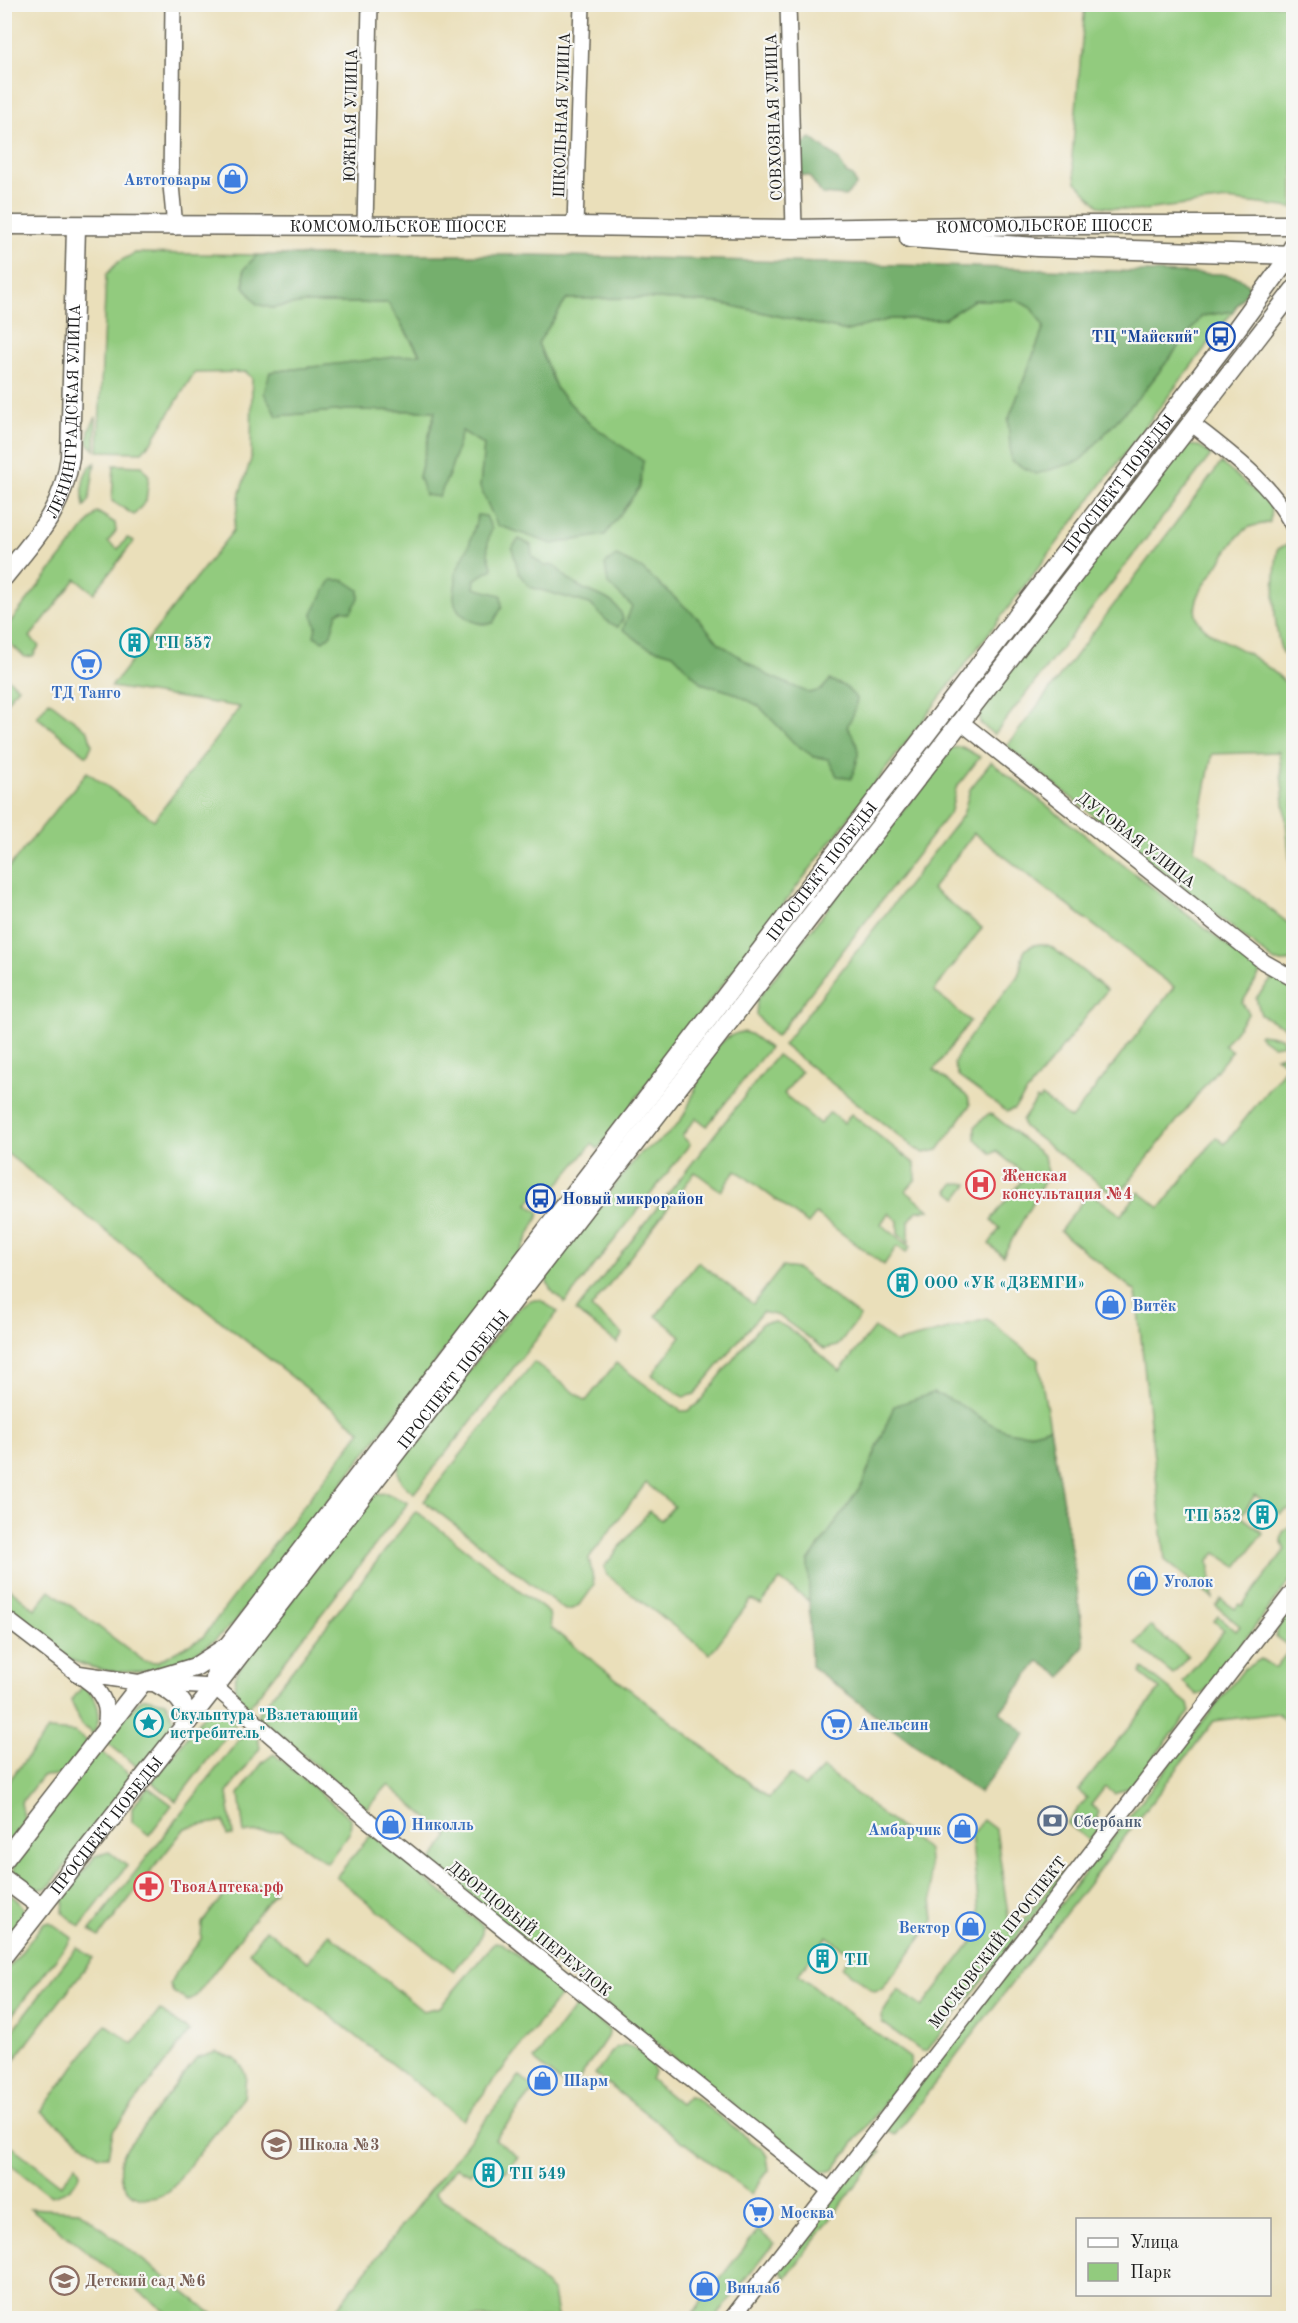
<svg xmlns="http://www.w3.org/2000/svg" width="1298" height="2323" font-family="'Old Standard TT',serif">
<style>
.green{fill:#92cb7e;stroke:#57744d;stroke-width:1.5}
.forest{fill:#75af6d;stroke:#486644;stroke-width:1.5}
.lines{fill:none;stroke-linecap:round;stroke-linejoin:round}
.minor-casing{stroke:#646053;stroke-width:18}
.major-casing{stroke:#646053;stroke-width:21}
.minor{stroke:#fff;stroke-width:15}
.major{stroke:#fff;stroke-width:18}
.labels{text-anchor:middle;stroke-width:4.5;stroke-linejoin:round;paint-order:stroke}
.street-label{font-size:16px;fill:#1c1c1c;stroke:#f6f6f2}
.shop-label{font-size:16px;font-weight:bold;fill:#366cbe;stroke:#f6f6f2;text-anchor:start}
.transit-label{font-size:16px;font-weight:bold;fill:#164399;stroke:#f6f6f2;text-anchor:end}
.culture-label{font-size:16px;font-weight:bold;fill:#0d838f;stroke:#f6f6f2;text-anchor:start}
.health-label{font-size:16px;font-weight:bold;fill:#be3a42;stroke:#f6f6f2;text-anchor:start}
.service-label{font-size:16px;font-weight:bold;fill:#4e5e75;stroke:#f6f6f2;text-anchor:start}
.education-label{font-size:16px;font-weight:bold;fill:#785e54;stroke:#f6f6f2;text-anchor:start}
</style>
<rect width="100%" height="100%" fill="#f6f6f2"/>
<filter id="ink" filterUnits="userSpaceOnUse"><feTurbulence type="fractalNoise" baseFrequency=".0167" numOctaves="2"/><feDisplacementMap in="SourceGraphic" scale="12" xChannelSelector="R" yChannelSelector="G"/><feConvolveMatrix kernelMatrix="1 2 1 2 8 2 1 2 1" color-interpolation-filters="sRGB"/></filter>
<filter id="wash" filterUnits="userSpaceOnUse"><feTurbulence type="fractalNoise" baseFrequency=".008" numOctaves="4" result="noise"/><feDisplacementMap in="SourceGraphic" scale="24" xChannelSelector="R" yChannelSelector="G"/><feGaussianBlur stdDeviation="1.35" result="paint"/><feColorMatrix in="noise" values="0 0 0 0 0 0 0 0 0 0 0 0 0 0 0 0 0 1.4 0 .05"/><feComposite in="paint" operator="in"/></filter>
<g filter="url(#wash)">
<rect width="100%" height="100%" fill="#eadfba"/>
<g class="green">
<polygon points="1085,5 1293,5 1293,208 1227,200 1135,211 1099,206 1076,182 1072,157"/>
<path d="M135 253 257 255 244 269V286L258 304 271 308 305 303H388L420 355 270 372 277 416 347 410 435 411 419 477 439 496 450 472 462 430 484 445 480 487 643 461 589 423 557 390 538 343 567 299 642 298 719 303 847 331 890 319H944L974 300H1017L1033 309 1044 327 1008 421 1145 390 1202 316 1233 311 598 1149 592 1144 553 1191 544 1184 528 1204 540 1213 520 1253 234 1623C185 1672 117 1689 55 1651 37 1640 21 1624 5 1611L4 1584 35 1609 50 1590 144 1661 157 1662 202 1638 361 1431 5 1152V872L87 772 154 820 240 707 111 687 233 531 240 493 251 459 252 378 246 372 194 373 153 440 142 452 98 451 106 275 118 262Z"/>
<polygon points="96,417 95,450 88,443 89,430"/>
<polygon points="1186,445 1199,446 1211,455 994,735 980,723 979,706 1174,454"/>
<path d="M95 463 89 501 84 507C82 491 80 472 95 463Z"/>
<path d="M1221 463 1271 505 1270 522C1263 525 1254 524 1248 528 1236 534 1220 563 1211 575 1173 625 1211 632 1247 653 1262 662 1282 677 1293 691V892L1279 752 1212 754 1194 849 1293 927V957L1287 962H1275L1007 746Z"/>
<polygon points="114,465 142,466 149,476 146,501 134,515 112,501"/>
<polygon points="97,512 115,523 116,531 108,542 118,549 127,538 134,541 94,593 76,579 30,637 39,646 33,656 25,657 6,640 7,626"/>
<path d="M1287 544C1296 551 1297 650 1292 661L1282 653C1272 622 1273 580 1278 549Z"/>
<polygon points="5,676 18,687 5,704"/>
<polygon points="49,701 88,731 92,745 87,756 37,717"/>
<polygon points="962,747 980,757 956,788 951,811 776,1037 756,1015 757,1000 951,748"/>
<polygon points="991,762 1261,972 1242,1003 1249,1013 1224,1045 1232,1051 1121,1192 1112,1193 1024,1127 1022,1121 1037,1099 1040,1101 1042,1097 1071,1119 1174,987 974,833 932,889 982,928 934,991 970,1021 934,1070 968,1097 970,1105 938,1150 924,1153 916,1149 783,1045 963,815 970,789"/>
<path d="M1042 944 1050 946 1107 990 1014 1109 1007 1112 959 1077 954 1064C960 1044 1002 997 1017 977 1026 963 1015 945 1042 944Z"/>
<polygon points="1273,978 1293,988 1293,1031 1261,1015 1256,998"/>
<path d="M743 1032 750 1034 769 1048 707 1126 696 1118 682 1136 690 1144 565 1303C554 1294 545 1287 546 1272L640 1153C659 1143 678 1129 687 1109 699 1084 709 1036 743 1032Z"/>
<polygon points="1260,1034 1281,1037 1285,1044 1273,1046 1259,1036"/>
<polygon points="1293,1054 1293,1509 1285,1510 1280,1514 1255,1495 1241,1516 1263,1533 1237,1567 1216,1553 1209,1560 1213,1599 1165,1560 1136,1292 1060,1231 1089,1192 1121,1215 1139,1192 1160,1208 1216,1137 1225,1144 1287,1066 1276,1056"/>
<polygon points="777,1055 801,1072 784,1094 820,1124 830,1112 844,1123 851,1114 915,1164 916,1179 906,1191 929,1210 917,1211 909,1221 909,1242 898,1234 898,1221 888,1213 881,1224 910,1247 906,1253 897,1246 884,1265 816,1214 808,1224 736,1170 721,1191 695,1172 591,1308 623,1334 617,1343 576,1311"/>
<polygon points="988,1114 993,1115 1044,1156 1047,1173 1045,1180 1003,1256 989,1244 1000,1228 991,1220 1026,1175 996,1151 992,1154 975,1139 975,1127"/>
<polygon points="961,1183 968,1184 957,1198 948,1191 954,1184"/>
<polygon points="698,1262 753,1304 782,1267 797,1269 860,1317 837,1346 824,1349 779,1316 762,1312 695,1394 683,1397 652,1375 681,1336 656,1316"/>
<path d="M531 1300H540L558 1312 414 1493C400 1483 394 1477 401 1459L515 1311Z"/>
<path d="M987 1319 1038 1360 1050 1427C1027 1436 1009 1435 988 1423L894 1406 862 1485 808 1562 811 1603 780 1580 761 1605 751 1600 710 1654 607 1575 604 1567 649 1511 661 1520 674 1506 646 1483 589 1558 594 1585C586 1596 580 1610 565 1610L424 1501 534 1362 586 1401 616 1363 681 1411H687L697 1405 761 1324C766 1322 769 1321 775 1322 795 1328 823 1358 840 1371L874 1328 896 1343Z"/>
<path d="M386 1493 408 1503 249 1707C235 1696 230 1686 239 1669L369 1499 377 1494Z"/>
<polygon points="416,1511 549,1613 551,1628 769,1798 790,1775 805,1786 823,1768 928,1850 934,1921 882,1989 874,1991 842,1967 851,1955 827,1936 798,1975 910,2058 911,2068 834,2169 821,2172 814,2169 430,1863 449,1836 388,1785 367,1808 363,1806 257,1715"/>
<polygon points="1293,1524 1293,1577 1204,1693 1197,1695 1183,1682 1224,1630 1214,1621 1218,1616 1236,1631 1240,1626 1216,1606 1221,1599 1235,1609 1239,1604 1242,1606 1285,1550 1281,1541 1283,1532"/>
<polygon points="1293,1605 1293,1730 1278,1713 1214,1721 895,2135 888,2131 887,2127 1244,1669 1261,1659 1275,1668 1291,1648 1276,1637 1279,1624"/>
<polygon points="1150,1626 1188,1656 1173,1674 1136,1644"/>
<polygon points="1143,1668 1188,1704 1190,1712 1131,1786 1115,1794 1105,1787 1091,1805 1099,1812 1097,1817 1100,1827 1089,1841 1067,1823 1087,1798 1078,1791 1160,1689 1140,1673"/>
<path d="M83 1686C99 1700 104 1715 93 1734L82 1725 71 1701Z"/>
<polygon points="146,1698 165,1702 174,1719 170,1731 140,1769 105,1741 140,1700"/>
<polygon points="219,1710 239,1719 176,1801 152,1782 203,1716"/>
<polygon points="248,1728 258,1738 260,1748 227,1793 233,1835 227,1836 224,1821 185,1828 99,1937 90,1930"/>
<polygon points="48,1730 75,1732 88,1742 62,1775 42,1776 21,1803 25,1822 5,1849 5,1786"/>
<path d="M99 1750 134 1778 49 1887C36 1893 22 1886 14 1873L15 1860Z"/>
<polygon points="274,1754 351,1819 350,1832 327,1863 282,1831 244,1833 239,1794 263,1762"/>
<polygon points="148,1787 172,1805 149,1835 132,1822 132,1807"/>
<polygon points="983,1820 996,1830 997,1837 1011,1936 1062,1872 1063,1878 927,2051 921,2051 882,2022 881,2016 898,1989 922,2007 981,1930 971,1834"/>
<polygon points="370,1836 376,1838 483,1926 481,1938 454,1971 336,1877"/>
<polygon points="109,1852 127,1866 80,1927 63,1913 64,1897 95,1856"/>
<polygon points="267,1884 275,1891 196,1996 188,2001 173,1992 170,1984 173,1977 201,1939 202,1923 230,1886"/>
<path d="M4 1890C39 1913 23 1920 5 1948Z"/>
<polygon points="50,1922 72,1938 5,2024 5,1973 43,1924"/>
<polygon points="266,1929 308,1962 329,1934 423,2011 440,2007 495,1942 502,1943 563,1992 463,2120 249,1952"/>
<polygon points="77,1947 93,1958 5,2072 5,2041"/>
<polygon points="578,2003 609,2030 609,2034 571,2091 534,2060"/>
<polygon points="160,2010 189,2032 113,2131 108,2156 99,2156 41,2111 106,2024 133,2044"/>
<path d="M623 2045C635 2046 653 2059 654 2072L650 2079 680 2104 688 2096 694 2097 763 2150 767 2156 769 2170 751 2194 595 2074 615 2048Z"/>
<path d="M216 2052 235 2059 242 2067 246 2076 244 2097 170 2190C141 2212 109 2187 123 2153L196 2059Z"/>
<polygon points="520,2076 535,2089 495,2139 518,2157 505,2172 485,2155 470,2174 456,2167 434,2194 482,2225 553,2292 557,2316 560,2318 329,2318"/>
<path d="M5 2141 61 2185 76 2165 80 2173C74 2188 67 2192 51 2196L5 2161Z"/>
<polygon points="872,2149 881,2152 786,2278 778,2268"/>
<polygon points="30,2208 79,2211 218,2318 174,2318"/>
<polygon points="758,2230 774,2243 715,2318 689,2318"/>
</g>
<g class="forest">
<path d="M811 138 839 160 846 173 853 176 856 186 845 196 822 194 809 176 802 175 797 168C797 157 800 144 811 138Z"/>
<polygon points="257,255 534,255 1221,274 1238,277 1250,287 1233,311 1202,316 1145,390 1080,461 1036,474 1011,461 1008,421 1044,327 1033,309 1017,300 974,300 944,319 890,319 847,331 719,303 642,298 567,299 538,343 557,390 589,423 643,461 640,487 605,535 552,544 497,525 480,487 484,445 462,431 450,472 439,497 425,495 419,477 435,411 347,410 277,416 264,393 270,372 420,354 388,303 305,303 271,308 257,304 244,286 244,269"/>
<path d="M478 515 486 516 492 529C485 544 487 554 493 569L475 579 474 588 501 595 502 607 493 623C477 627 455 616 454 598 453 589 458 583 455 574L469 545Z"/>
<path d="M519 539 531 545 532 556 544 566 554 565C562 573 569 581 580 587 596 595 619 599 623 619L618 627 608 622 590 604 530 587 519 574 512 548Z"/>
<path d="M616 556 641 568 699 619 719 643 767 675 809 693 821 690 830 680 846 687 857 699 854 713 847 727C862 747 860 757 851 779L837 776 828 759 814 757 793 742 759 706 734 693 701 683 673 654 645 646 623 629 632 606 608 584 605 564Z"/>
<polygon points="331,580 344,580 359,590 359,598 351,612 342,610 337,613 331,634 323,641 314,636 316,626 312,613"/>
<path d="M933 1393C978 1405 997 1449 1050 1427L1075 1572 1084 1645 1062 1677 1039 1661 1000 1712 1026 1734 979 1793 811 1666 808 1562 862 1485 894 1406Z"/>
</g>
</g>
<g filter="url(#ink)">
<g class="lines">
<defs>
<g id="minor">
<polyline points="173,4 171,185 175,227"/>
<polyline points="788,4 794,229"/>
<polyline points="365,226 370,4"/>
<polyline points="575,226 582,4"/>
<path d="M1191 423C1230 454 1272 483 1294 528"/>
<polyline points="961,722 1264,962 1294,979"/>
<path d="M4 1617 94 1686C107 1702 109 1711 104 1731"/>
<polyline points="76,1673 142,1683 215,1687 369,1821 829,2190"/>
<polyline points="732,2318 1294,1590"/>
</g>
<g id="major">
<path id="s1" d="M4 225 575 226 794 229 1035 225H1294"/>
<polyline points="909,238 1037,247 1294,255"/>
<path id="s2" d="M4 577C36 537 63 511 70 457L76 227"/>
<path id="s3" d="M215 1679 216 1668 227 1647 1235 331 1281 268 1294 245"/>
<path d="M158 1684C175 1694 187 1701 187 1722"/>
<polyline points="4,1860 142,1683 195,1667 226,1647"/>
<polyline points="4,1879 42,1907"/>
<path id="s4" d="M4 1955 215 1687 1294 290"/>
</g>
</defs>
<use href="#minor" class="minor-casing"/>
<use href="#major" class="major-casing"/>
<use href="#minor" class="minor"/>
<use href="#major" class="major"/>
</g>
</g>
<defs>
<symbol id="shop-ring" viewBox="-11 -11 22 22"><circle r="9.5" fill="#f6f6f2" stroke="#3f7fe0" stroke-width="1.5"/><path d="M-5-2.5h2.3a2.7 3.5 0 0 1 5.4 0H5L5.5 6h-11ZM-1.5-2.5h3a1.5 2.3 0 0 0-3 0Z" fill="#3f7fe0"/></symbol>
<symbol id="bus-ring" viewBox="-11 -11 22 22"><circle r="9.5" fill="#f6f6f2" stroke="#1a4fb4" stroke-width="1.5"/><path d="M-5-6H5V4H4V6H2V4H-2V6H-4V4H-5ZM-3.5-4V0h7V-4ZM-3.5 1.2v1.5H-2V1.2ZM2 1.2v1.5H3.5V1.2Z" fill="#1a4fb4"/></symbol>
<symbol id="building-ring" viewBox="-11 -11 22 22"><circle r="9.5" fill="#f6f6f2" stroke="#0f9aa8" stroke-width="1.5"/><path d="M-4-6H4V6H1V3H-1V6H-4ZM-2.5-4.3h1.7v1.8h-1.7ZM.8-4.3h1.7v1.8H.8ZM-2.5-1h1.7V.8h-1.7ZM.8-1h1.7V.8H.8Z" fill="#0f9aa8"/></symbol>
<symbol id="supermarket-ring" viewBox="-11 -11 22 22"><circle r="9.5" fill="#f6f6f2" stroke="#3f7fe0" stroke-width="1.5"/><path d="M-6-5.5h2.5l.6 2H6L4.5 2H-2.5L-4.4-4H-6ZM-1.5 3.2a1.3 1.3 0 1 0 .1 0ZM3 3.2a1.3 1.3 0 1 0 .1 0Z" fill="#3f7fe0"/></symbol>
<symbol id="hospital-ring" viewBox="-11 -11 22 22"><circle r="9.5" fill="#f6f6f2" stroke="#e0444e" stroke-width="1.5"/><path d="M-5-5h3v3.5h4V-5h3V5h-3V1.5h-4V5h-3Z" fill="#e0444e"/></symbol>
<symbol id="sight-ring" viewBox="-11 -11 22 22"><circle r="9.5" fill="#f6f6f2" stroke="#0f9aa8" stroke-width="1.5"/><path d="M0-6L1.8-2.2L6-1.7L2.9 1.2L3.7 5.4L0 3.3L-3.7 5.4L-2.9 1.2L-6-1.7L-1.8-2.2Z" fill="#0f9aa8"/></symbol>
<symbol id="bank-ring" viewBox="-11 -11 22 22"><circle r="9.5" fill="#f6f6f2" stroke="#5c6f8a" stroke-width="1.5"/><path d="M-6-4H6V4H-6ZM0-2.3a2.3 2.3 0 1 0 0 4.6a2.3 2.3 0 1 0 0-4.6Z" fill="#5c6f8a"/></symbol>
<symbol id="pharmacy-ring" viewBox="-11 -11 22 22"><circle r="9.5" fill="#f6f6f2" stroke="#e0444e" stroke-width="1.5"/><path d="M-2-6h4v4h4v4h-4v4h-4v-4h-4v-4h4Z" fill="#e0444e"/></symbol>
<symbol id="school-ring" viewBox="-11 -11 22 22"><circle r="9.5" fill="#f6f6f2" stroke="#8d6e63" stroke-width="1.5"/><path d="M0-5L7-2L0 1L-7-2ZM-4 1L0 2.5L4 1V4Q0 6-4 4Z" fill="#8d6e63"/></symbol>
</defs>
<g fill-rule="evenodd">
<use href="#shop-ring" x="216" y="162" width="33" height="33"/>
<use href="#bus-ring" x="1204" y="320" width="33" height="33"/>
<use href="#building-ring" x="118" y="626" width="33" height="33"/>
<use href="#supermarket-ring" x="70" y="648" width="33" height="33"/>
<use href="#hospital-ring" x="964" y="1168" width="33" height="33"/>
<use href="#bus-ring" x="524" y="1182" width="33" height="33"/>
<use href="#building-ring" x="886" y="1266" width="33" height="33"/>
<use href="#shop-ring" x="1094" y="1288" width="33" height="33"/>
<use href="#building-ring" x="1246" y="1498" width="33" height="33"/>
<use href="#shop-ring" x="1126" y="1564" width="33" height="33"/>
<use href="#sight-ring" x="132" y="1706" width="33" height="33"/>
<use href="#supermarket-ring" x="820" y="1708" width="33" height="33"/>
<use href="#bank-ring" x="1036" y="1804" width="33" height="33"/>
<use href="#shop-ring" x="374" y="1808" width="33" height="33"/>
<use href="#shop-ring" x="946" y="1812" width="33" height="33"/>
<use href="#pharmacy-ring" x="132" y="1870" width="33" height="33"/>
<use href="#shop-ring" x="954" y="1910" width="33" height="33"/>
<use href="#building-ring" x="806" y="1942" width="33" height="33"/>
<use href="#shop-ring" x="526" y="2064" width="33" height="33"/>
<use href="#school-ring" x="260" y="2128" width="33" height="33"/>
<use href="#building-ring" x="472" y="2156" width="33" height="33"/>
<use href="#supermarket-ring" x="742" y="2196" width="33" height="33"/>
<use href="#school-ring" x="48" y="2264" width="33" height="33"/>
<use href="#shop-ring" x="688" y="2270" width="33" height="33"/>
</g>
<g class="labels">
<g class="street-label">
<text transform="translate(350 115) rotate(-89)" y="6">ЮЖНАЯ УЛИЦА</text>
<text transform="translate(561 115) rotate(-88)" y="6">ШКОЛЬНАЯ УЛИЦА</text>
<text transform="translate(773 117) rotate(-92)" y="6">СОВХОЗНАЯ УЛИЦА</text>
<text dy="6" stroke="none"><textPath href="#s1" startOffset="394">КОМСОМОЛЬСКОЕ ШОССЕ</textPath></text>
<text dy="6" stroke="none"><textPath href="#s1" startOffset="1040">КОМСОМОЛЬСКОЕ ШОССЕ</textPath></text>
<text dy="6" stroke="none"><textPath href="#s2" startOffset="184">ЛЕНИНГРАДСКАЯ УЛИЦА</textPath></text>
<text dy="6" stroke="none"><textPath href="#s3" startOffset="1500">ПРОСПЕКТ ПОБЕДЫ</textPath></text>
<text transform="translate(1137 839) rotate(38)" y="6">ДУГОВАЯ УЛИЦА</text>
<text dy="6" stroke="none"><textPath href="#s3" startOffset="1012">ПРОСПЕКТ ПОБЕДЫ</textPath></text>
<text dy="6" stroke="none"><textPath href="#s4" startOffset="730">ПРОСПЕКТ ПОБЕДЫ</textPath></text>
<text dy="6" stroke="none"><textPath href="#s4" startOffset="165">ПРОСПЕКТ ПОБЕДЫ</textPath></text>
<text transform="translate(530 1928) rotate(39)" y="6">ДВОРЦОВЫЙ ПЕРЕУЛОК</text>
<text transform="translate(997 1942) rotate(-52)" y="6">МОСКОВСКИЙ ПРОСПЕКТ</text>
</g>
<g class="shop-label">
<text x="211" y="185" text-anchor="end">Автотовары</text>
<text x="86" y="698" text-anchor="middle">ТД Танго</text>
<text x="1132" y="1311">Витёк</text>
<text x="1163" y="1587">Уголок</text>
<text x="858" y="1730">Апельсин</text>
<text x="411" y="1830">Николль</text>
<text x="941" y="1835" text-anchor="end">Амбарчик</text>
<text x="950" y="1933" text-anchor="end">Вектор</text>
<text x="563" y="2086">Шарм</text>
<text x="780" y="2218">Москва</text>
<text x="726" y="2293">Винлаб</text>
</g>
<g class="transit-label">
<text x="1199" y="342">ТЦ "Майский"</text>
<text x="562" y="1204" text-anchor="start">Новый микрорайон</text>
</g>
<g class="culture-label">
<text x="155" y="648">ТП 557</text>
<text x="924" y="1288">ООО «УК «ДЗЕМГИ»</text>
<text x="1241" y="1521" text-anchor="end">ТП 552</text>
<text x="170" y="1720">Скульптура "Взлетающий<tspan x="170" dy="18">истребитель"</tspan></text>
<text x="844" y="1965">ТП</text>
<text x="509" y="2179">ТП 549</text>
</g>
<g class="health-label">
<text x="1002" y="1181">Женская<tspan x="1002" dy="18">консультация №4</tspan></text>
<text x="170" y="1892">ТвояАптека.рф</text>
</g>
<g class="service-label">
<text x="1073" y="1827">Сбербанк</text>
</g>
<g class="education-label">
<text x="298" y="2150">Школа №3</text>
<text x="85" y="2286">Детский сад №6</text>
</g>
</g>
<rect width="1298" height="2323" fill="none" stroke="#f6f6f2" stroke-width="24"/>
<rect x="1076" y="2218" width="195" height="78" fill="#f6f6f2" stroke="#9f9f9c" stroke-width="1.5"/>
<rect x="1088" y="2238" width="30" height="9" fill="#ffffff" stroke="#9f9f9c" stroke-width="1.5"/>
<text x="1130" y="2248" font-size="18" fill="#1c1c1c">Улица</text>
<rect x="1088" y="2263" width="30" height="18" fill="#92cb7e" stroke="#9f9f9c" stroke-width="1.5"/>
<text x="1130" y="2278" font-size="18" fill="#1c1c1c">Парк</text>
</svg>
